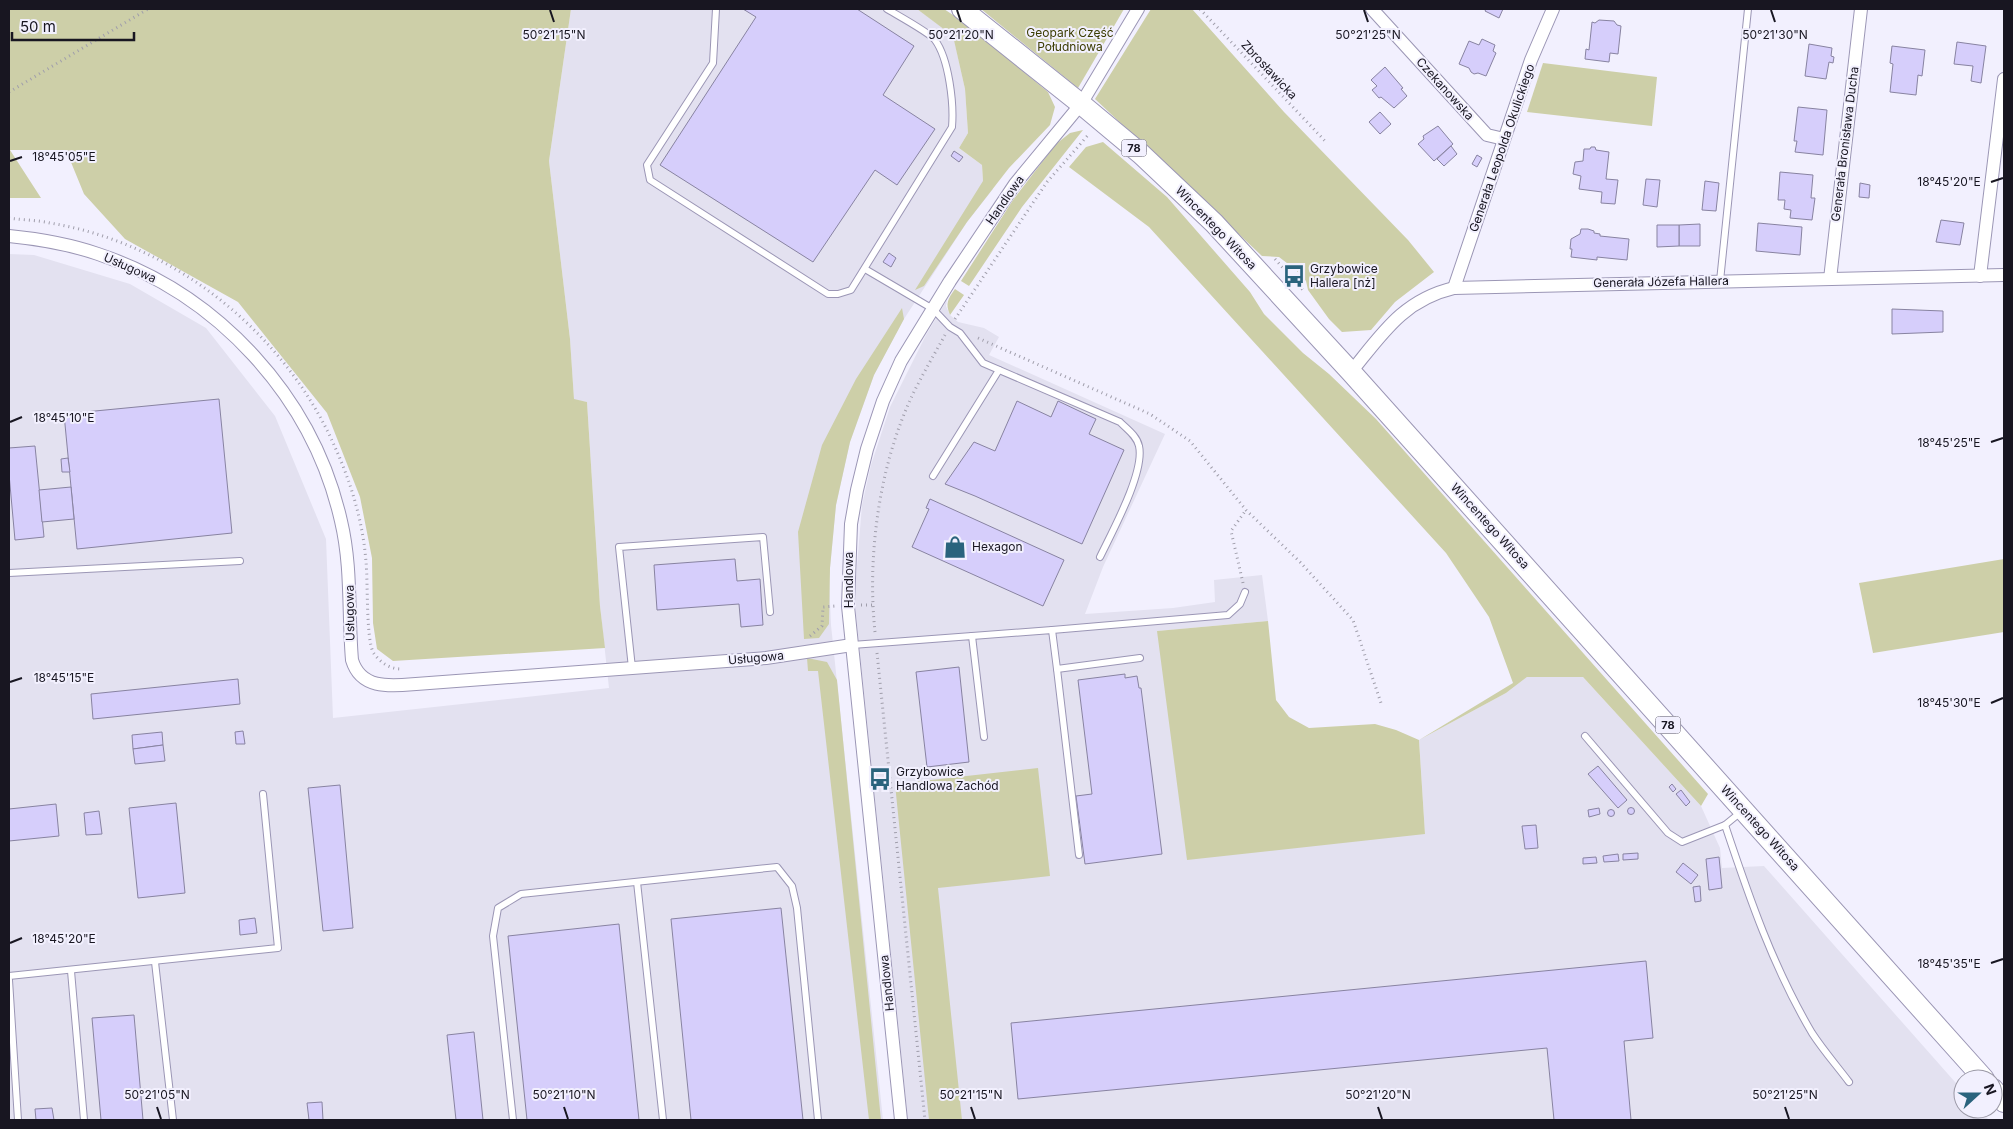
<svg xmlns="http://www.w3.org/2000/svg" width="2013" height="1129" font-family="Inter,sans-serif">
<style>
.built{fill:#e3e1f0}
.green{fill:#cdcfa8}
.building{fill:#d6cefb;stroke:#8883a1}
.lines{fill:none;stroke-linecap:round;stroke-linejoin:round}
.lane-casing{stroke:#9b96b5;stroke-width:8}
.street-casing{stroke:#9b96b5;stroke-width:14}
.primary-casing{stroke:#9b96b5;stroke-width:22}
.path{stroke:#a09eab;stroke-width:3;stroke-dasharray:1 4;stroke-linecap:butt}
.lane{stroke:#fff;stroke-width:6}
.street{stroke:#fff;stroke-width:12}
.primary{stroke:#fff;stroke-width:20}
.ticks{fill:none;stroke:#181621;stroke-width:2}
.labels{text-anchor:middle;stroke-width:4;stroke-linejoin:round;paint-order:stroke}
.shield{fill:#f2f0fe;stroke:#595763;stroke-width:1}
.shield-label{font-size:11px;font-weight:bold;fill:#181621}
.park-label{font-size:12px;fill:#3b3c02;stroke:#f2f0fe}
.street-label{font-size:12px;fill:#181621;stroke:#f2f0fe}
.poi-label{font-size:12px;fill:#181621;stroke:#f2f0fe;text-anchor:start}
.ticks-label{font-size:12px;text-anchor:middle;fill:#181621;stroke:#f2f0fe;stroke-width:4;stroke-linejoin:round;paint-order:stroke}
</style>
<rect width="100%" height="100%" fill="#f2f0fe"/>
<g class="built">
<polygon points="571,9 917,9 953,35 965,89 968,133 959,148 982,165 983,181 993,189 967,222 904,319 874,375 850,442 836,505 829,579 831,625 883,1120 9,1120 9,254 34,255 130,284 206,328 275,416 326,539 333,718 609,688 600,606 587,402 574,400 570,339 549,161"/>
<polygon points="947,300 946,306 950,315 958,322 984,328 999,337 989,355 1165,434 1103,567 1085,614 1173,608 1215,602 1214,580 1262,575 1268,621 1157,631 1425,834 1419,740 1506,693 1527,677 1583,677 1701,806 1720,848 1722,868 1764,866 1963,1091 1963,1109 1979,1109 1989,1120 908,1120 856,615 856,578 862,505 871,465 890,407 926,335"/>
</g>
<g class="green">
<polygon points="9,9 571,9 549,161 570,339 574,399 587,402 600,606 605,648 393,661 377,649 373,623 372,558 360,497 327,413 238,302 125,239 84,194 66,150 10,150 41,198 9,198"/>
<polygon points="917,9 944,9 965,23 1048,92 1055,107 1050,125 1009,168 967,222 924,286 915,290 983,181 982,165 959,148 968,133 965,89 953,36"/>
<polygon points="981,9 1124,9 1078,88"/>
<polygon points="1151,9 1192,9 1284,112 1408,240 1434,272 1395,302 1371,330 1342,332 1329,319 1308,290 1306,281 1296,270 1279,257 1262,256 1095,99"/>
<polygon points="1543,63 1657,77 1652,126 1527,112"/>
<polygon points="1083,130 1022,207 969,286 961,281 1013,200 1056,144 1070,133"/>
<polygon points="1103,142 1167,197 1250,292 1264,314 1303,353 1329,374 1376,419 1708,794 1701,806 1583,677 1527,677 1506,693 1419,740 1425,834 1187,860 1157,631 1268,621 1276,700 1289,717 1309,728 1375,724 1396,730 1419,740 1513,683 1489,617 1446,553 1149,227 1069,167 1086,147"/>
<path d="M955 289 964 295 950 315C945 303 948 299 955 289Z"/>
<polygon points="902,308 904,319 874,375 850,442 836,505 830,568 829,624 819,638 804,639 798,532 822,445 856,379"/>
<polygon points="2004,559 2004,632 1873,653 1859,583"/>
<polygon points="807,658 827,662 837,680 881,1120 869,1120 818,671 808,671"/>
<polygon points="1038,768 1050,876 938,888 962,1120 929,1120 895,784"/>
</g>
<g class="building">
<polygon points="743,9 857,9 914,46 883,95 935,129 897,185 875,170 813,262 660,165 756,17"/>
<polygon points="1486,9 1503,9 1499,18 1485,11"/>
<polygon points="1599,20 1614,21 1617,25 1621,26 1618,54 1610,53 1609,62 1585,59 1586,49 1589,50 1592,22 1595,23"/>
<polygon points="1482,39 1495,45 1493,51 1496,53 1486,76 1478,73 1474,74 1471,72 1469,68 1459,64 1469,41 1479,45"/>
<polygon points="1957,42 1986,46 1981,83 1971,81 1973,66 1954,64"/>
<polygon points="1809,44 1832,48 1831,56 1834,57 1833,63 1829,62 1826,79 1805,76"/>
<polygon points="1892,46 1925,50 1922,76 1918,75 1916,95 1890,92 1893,64 1890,63"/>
<polygon points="1385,67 1403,88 1401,89 1407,96 1394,108 1381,97 1379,98 1372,90 1377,86 1371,80"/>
<polygon points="1798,107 1827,110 1823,155 1795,152 1797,141 1794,141"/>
<polygon points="1380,112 1391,124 1380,134 1369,122"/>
<polygon points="1438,126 1453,144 1434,161 1418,144 1424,139 1423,136"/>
<polygon points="1451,146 1457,154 1444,166 1437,159"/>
<polygon points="1591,147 1595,147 1596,150 1609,152 1606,179 1618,180 1615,204 1601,203 1602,192 1579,189 1581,176 1573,174 1575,162 1583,161 1584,149 1590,149"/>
<polygon points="954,151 963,157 959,162 951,156"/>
<polygon points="1477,155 1482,158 1477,167 1472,164"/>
<polygon points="1780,172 1813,175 1811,198 1815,198 1812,220 1790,218 1791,210 1784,209 1785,200 1778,200"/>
<polygon points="1646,179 1660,180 1657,207 1643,205"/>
<polygon points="1705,181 1719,183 1716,211 1702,210"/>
<polygon points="1860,183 1870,185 1869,198 1859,197"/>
<polygon points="1941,220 1964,223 1960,245 1936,242"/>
<polygon points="1758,223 1802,227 1800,255 1756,251"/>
<polygon points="1700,224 1700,246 1679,246 1679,225"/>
<polygon points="1657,225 1679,225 1679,246 1657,247"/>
<polygon points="1581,229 1588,229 1594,231 1594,233 1600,234 1600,236 1629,239 1627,260 1597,257 1597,260 1571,257 1572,249 1570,249 1571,239 1580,234"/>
<polygon points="889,253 896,258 891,267 883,262"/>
<polygon points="1892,309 1943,311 1943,332 1892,334"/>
<polygon points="219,399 232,533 77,549 64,414"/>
<polygon points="1017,401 1051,417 1058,401 1096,419 1089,434 1124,450 1082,544 975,496 945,484 974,442 995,451"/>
<polygon points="35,446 44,537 15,540 9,474 9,448"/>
<polygon points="68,458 70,472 62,472 61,459"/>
<polygon points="71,487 74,519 42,522 39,490"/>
<polygon points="930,499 1064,560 1043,606 912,547 929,509 926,508"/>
<polygon points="735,559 737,581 760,579 763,625 741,627 739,604 657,610 654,565"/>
<polygon points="959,667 969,762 927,767 916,672"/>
<polygon points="1125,674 1125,678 1137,676 1139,688 1141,688 1162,854 1085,864 1076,796 1092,794 1078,680"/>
<polygon points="238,679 240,704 93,719 91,694"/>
<polygon points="243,731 245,744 236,744 235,732"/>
<polygon points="162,732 163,745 133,749 132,735"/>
<polygon points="163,745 165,761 135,764 133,749"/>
<polygon points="1598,766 1627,800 1618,808 1588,774"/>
<polygon points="1672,784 1676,789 1673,792 1669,787"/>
<polygon points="340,785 353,928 323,931 308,788"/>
<polygon points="1681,790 1690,802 1686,806 1676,794"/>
<polygon points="176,803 185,893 138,898 129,808"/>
<polygon points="56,804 59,836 9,841 9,809"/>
<circle cx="1631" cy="811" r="3.5"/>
<polygon points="1599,808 1600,814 1589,817 1588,810"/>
<circle cx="1611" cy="813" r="3.5"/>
<polygon points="99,811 102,834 86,835 84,813"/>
<polygon points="1536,825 1538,848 1525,849 1522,826"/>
<polygon points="1638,853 1638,859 1623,860 1623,854"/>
<polygon points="1618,854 1619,861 1604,862 1603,856"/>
<polygon points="1596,857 1597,863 1583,864 1583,858"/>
<polygon points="1719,857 1722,888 1709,890 1706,859"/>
<polygon points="1683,863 1698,875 1691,884 1676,872"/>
<polygon points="1700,886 1701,901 1695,902 1693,887"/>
<polygon points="781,908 803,1120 691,1120 671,919"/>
<polygon points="255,918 257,933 240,935 239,920"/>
<polygon points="619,924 639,1120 527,1120 508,936"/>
<polygon points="1646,961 1653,1038 1624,1041 1631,1120 1554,1120 1547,1048 1018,1099 1011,1023"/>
<polygon points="134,1015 143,1120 101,1120 92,1018"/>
<polygon points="474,1032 483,1120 456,1120 447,1035"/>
<polygon points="322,1102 323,1120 309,1120 307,1103"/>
<polygon points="52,1108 54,1120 36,1120 35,1109"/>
</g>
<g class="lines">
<defs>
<g id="lane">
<path d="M716 9 713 63 647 165 650 180 828 294H838L851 290 952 127C954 104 949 59 935 40 930 33 897 15 887 9"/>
<path d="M865 269 933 309 950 327 960 333 983 363 1120 422C1127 429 1137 436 1139 446 1145 472 1112 532 1100 557"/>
<polyline points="1720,281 1748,9"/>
<polyline points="933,476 999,370"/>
<polyline points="9,573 240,561"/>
<polyline points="1052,630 1228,615 1240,604 1245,592"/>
<polyline points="972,636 1052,630 1057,669 1140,658"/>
<polyline points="852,645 972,636 984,737"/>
<polyline points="632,668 619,547 763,537 770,612"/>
<polyline points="1057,669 1079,855"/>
<polyline points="1585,736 1668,833 1682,842 1725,825 1741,812"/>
<path d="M1725 825C1749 897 1773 967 1812 1033 1823 1050 1837 1066 1849 1082"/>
<polyline points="637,882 663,1120"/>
<polyline points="155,962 173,1120"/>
<polyline points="71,971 84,1120"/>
<polyline points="9,976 278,948 263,794"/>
<polyline points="9,980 18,1120"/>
<polyline points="513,1120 493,936 498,908 521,894 777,867 792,886 797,908 818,1120"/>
</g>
<g id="street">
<polyline points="1372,9 1487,135 1504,139"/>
<path d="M9 236C39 239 69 244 98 254 218 294 313 397 341 521 352 567 348 613 352 660 361 690 391 686 416 684L766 658 852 645"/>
<polyline points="1980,276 2004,79"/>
<polyline points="1830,279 1861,9"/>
<polyline points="1454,288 1531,60 1553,9"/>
<path d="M1351 372C1382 334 1403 300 1454 288L2004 275"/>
<polyline points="901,1120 848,606 851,524 857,490 867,449 883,401 901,361 950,281 1015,184 1081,104 1138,9"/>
</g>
<g id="primary">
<polyline points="962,9 1081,104 1141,154 1214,223 1351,372 1984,1079"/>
<polyline points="1993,1089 2004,1102"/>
</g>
</defs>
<use href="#lane" class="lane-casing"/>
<use href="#street" class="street-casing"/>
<use href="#primary" class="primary-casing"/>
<g class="path">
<polyline points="1200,9 1326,142"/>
<polyline points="9,92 148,9"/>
<path d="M9 218C22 220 37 220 50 223 173 243 284 332 334 445 351 482 363 522 366 562 368 582 366 637 373 652 379 662 390 669 401 669"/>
<polyline points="1275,259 1303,290"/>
<polyline points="955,319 1047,182 1089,134"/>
<polyline points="978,338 1150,414 1190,441 1246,510 1300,562 1353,620 1382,706"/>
<polyline points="1243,583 1231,531 1246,510"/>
<polyline points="861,605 873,605"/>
<path d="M875 632C867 556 879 466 912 396 922 375 934 355 945 335"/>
<polyline points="810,636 822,626 823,607 835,606"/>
<polyline points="877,653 925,1120"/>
</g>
<use href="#lane" class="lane"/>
<use href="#street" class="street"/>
<use href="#primary" class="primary"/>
</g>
<path class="ticks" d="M550 10 554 22M957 10 961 22M1364 10 1368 22M1771 10 1775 22M10 161 22 157M1991 182 2003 178M10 422 22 417M1991 442 2003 438M10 682 22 678M1991 703 2003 698M10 943 22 938M1991 963 2003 959M157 1107 161 1119M564 1107 568 1119M971 1107 975 1119M1378 1107 1382 1119M1785 1107 1789 1119"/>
<defs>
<symbol id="bus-bare" viewBox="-9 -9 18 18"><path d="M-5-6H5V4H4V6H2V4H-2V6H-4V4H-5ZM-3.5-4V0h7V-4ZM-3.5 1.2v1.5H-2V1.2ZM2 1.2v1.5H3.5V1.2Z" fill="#2a637d" stroke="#f2f0fe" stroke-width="2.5" paint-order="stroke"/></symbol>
<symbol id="shop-bare" viewBox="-9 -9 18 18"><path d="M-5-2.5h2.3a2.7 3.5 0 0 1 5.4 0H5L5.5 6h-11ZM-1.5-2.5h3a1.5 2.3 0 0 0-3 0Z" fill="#2a637d" stroke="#f2f0fe" stroke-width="2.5" paint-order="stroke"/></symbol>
</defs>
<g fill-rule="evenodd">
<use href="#bus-bare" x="1278" y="260" width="32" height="32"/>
<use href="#shop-bare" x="939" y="531" width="32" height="32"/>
<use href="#bus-bare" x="864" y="763" width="32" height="32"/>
</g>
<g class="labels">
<g class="shield">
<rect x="1121.5" y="139.5" width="25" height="17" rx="4"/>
<rect x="1655.5" y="716.5" width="25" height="17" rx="4"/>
</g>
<g class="shield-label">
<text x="1134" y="152">78</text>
<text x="1668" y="729">78</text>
</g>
<g class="park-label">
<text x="1070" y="37">Geopark Część<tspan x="1070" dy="14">Południowa</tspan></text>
</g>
<g class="street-label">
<text transform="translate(1269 70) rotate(47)" y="4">Zbrosławicka</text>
<text transform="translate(1445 89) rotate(48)" y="4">Czekanowska</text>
<text transform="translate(1845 144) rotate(-83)" y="4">Generała Bronisława Ducha</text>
<text transform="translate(1502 148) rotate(-71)" y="4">Generała Leopolda Okulickiego</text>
<text transform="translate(1005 200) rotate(-55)" y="4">Handlowa</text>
<text transform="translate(1216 228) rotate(46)" y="4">Wincentego Witosa</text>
<text transform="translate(130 268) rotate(24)" y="4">Usługowa</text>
<text transform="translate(1661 282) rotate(-1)" y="4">Generała Józefa Hallera</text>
<text transform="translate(1490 526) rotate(48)" y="4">Wincentego Witosa</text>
<text transform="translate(849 580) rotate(-90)" y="4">Handlowa</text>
<text transform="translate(350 613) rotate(-91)" y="4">Usługowa</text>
<text transform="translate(756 658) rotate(-5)" y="4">Usługowa</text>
<text transform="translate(1760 828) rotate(48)" y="4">Wincentego Witosa</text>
<text transform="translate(887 983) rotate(-96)" y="4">Handlowa</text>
</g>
<g class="poi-label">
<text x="1310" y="273">Grzybowice<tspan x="1310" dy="14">Hallera [nż]</tspan></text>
<text x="972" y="551">Hexagon</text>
<text x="896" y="776">Grzybowice<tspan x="896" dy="14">Handlowa Zachód</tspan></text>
</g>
</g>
<g class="ticks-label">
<text x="554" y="39">50°21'15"N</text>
<text x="961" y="39">50°21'20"N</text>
<text x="1368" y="39">50°21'25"N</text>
<text x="1775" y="39">50°21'30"N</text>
<text x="64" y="161">18°45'05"E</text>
<text x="1949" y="186">18°45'20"E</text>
<text x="64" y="422">18°45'10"E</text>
<text x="1949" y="447">18°45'25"E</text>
<text x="64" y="682">18°45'15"E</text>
<text x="1949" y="707">18°45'30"E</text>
<text x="64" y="943">18°45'20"E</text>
<text x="1949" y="968">18°45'35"E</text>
<text x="157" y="1099">50°21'05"N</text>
<text x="564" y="1099">50°21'10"N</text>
<text x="971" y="1099">50°21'15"N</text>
<text x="1378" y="1099">50°21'20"N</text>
<text x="1785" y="1099">50°21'25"N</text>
</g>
<rect width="2013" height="1129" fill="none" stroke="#181621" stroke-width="20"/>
<g transform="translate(1978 1094) rotate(69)"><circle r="24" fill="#f2f0fe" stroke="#9b99a6"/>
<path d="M0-4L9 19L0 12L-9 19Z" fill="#2a637d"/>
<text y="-8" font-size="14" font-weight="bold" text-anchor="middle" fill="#181621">N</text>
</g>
<path d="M12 32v8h122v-8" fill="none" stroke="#181621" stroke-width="2.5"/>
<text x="20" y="32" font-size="15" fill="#181621" stroke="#f2f0fe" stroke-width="4" paint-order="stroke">50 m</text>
</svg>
